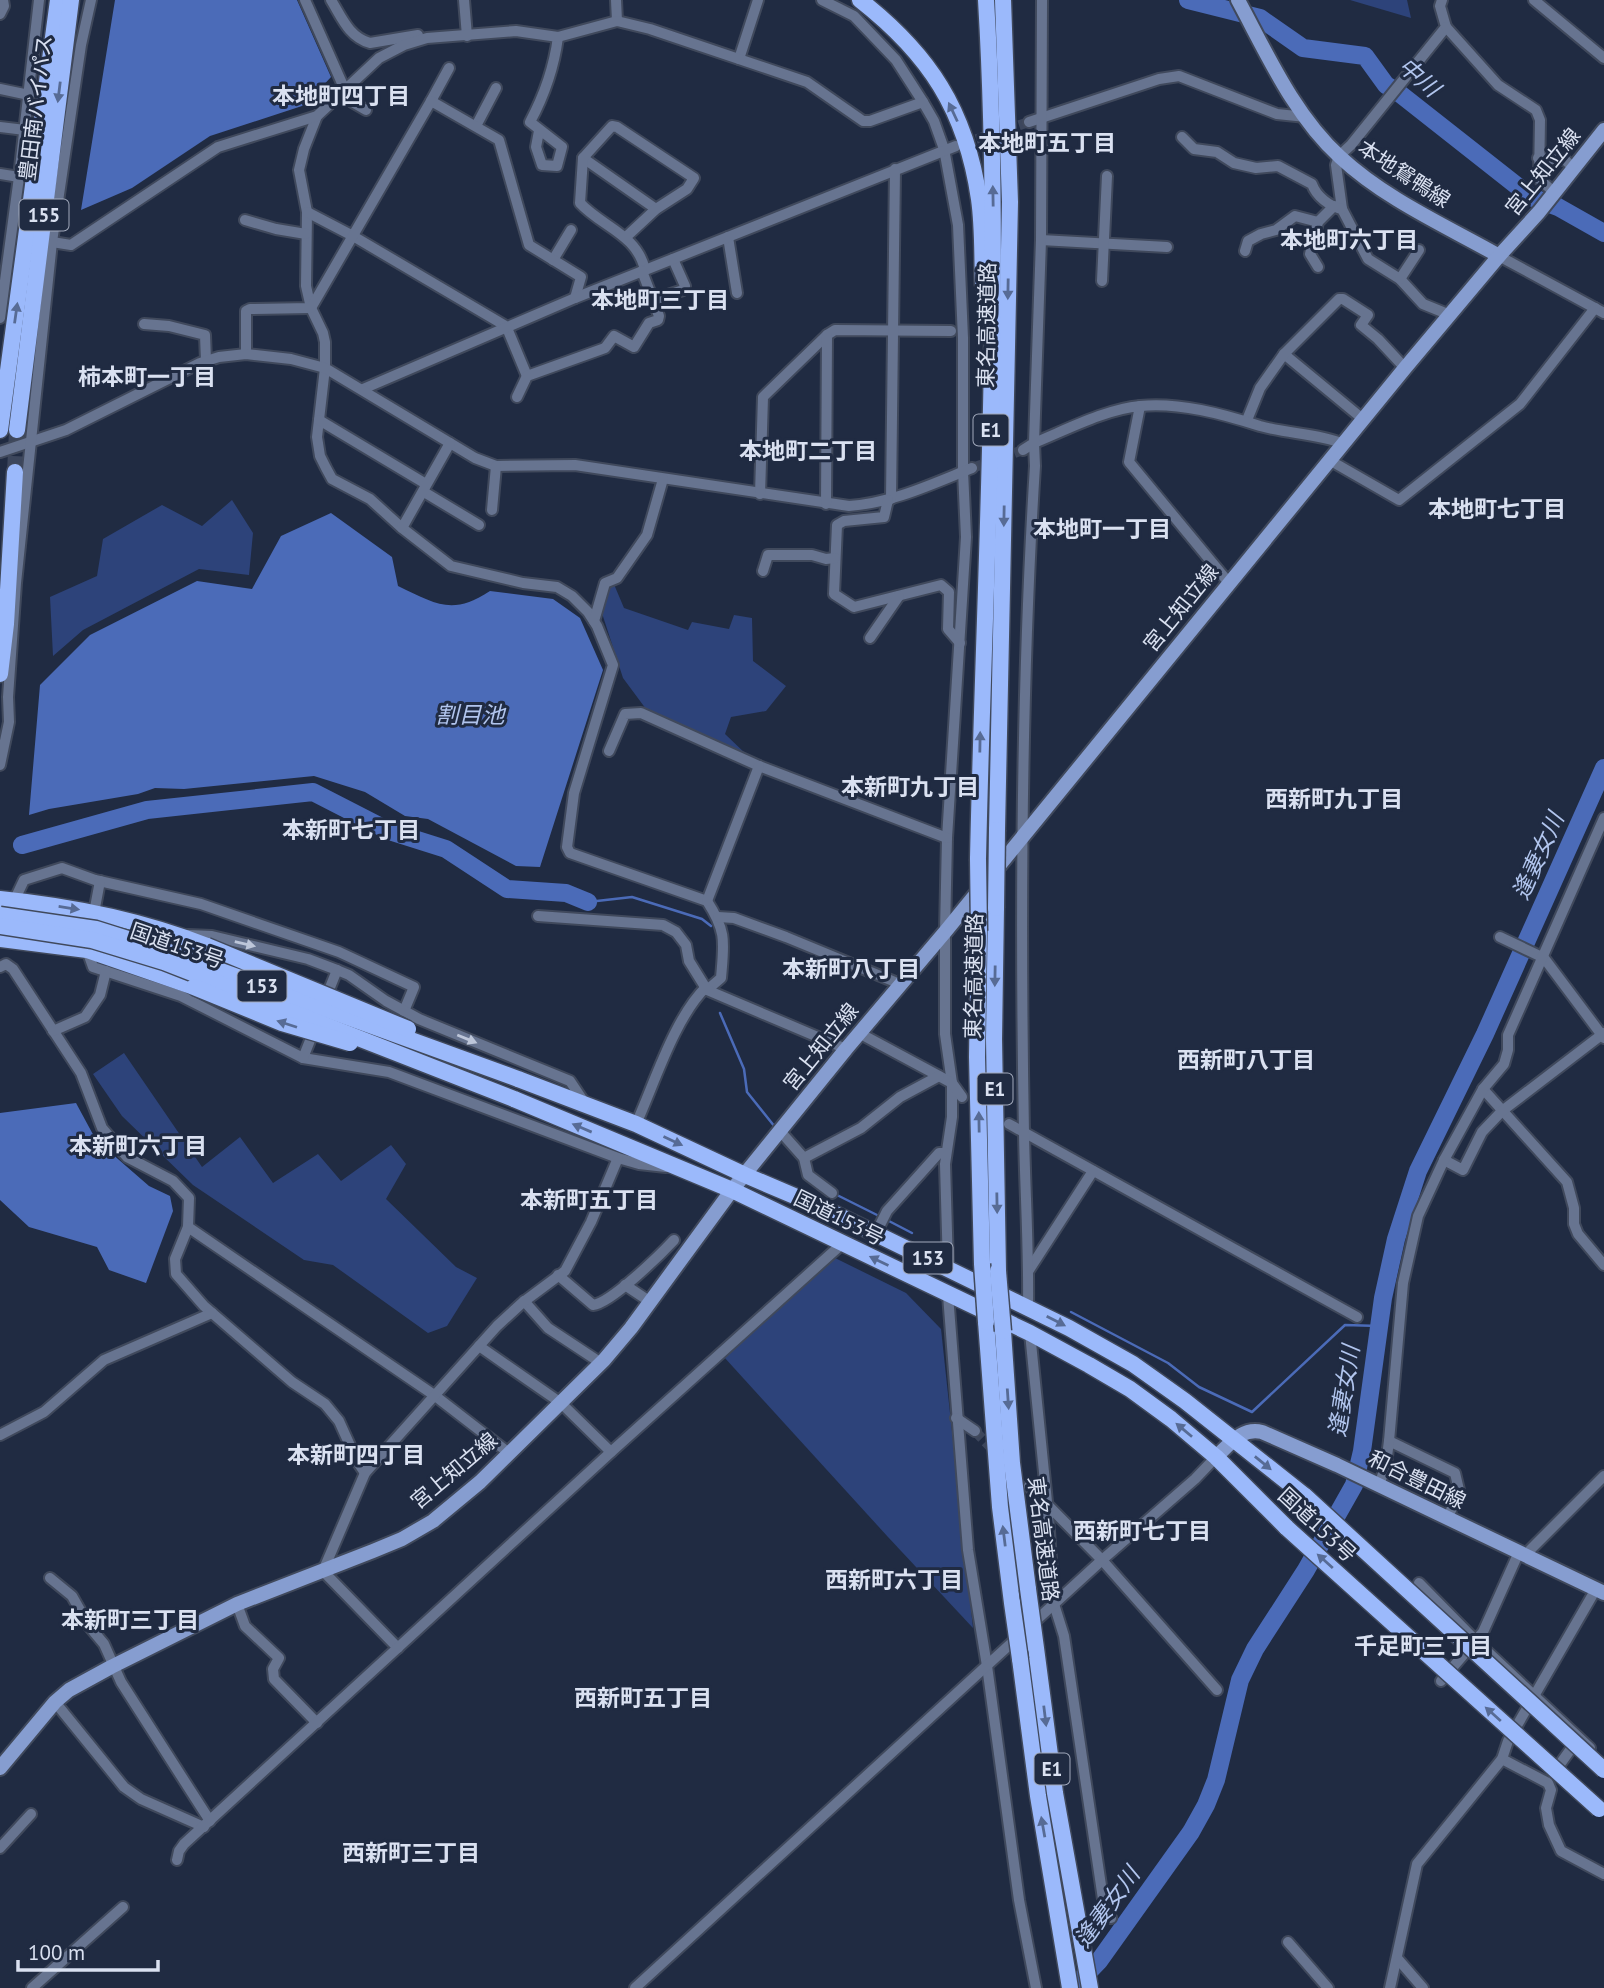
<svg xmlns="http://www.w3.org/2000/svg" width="1604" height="1988" font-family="'PT Sans','Noto Sans JP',sans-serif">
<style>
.green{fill:#2d437a}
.water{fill:#4b6bb8}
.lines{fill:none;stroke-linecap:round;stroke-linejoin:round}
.stream{stroke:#4b6bb8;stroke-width:2.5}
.river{stroke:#4b6bb8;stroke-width:18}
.minor-tunnel{stroke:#3c465c;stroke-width:10;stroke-dasharray:10 5;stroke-linecap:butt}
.highway-tunnel{stroke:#3c465c;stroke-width:16;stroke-dasharray:16 8;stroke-linecap:butt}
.minor-casing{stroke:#40495c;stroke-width:14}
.major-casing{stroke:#40495c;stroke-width:18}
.highway-casing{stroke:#40495c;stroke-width:19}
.minor{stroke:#677490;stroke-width:10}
.major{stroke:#869dd0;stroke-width:14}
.highway{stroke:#9bb9fb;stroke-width:16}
.highway-bridge-casing{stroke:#40495c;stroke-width:19;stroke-linecap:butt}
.highway-bridge{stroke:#9bb9fb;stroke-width:16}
.oneway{fill:#576b95}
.oneway2{fill:#bdc6d9}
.labels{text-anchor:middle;stroke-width:6;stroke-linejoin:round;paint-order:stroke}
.shield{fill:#202b42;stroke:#a2aabc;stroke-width:2}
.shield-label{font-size:19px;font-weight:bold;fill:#dae1f1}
.street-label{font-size:21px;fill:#dae1f1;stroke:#202b42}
.water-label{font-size:23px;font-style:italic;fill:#b1c5ee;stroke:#202b42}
.neighbourhood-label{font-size:23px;font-weight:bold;fill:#dae1f1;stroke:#202b42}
</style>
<rect width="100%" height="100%" fill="#202b42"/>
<g class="green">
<polygon points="1350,0 1407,0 1411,18"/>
<polygon points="232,500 253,533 249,575 199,569 83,630 53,656 50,597 97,576 103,539 162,505 202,526"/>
<polygon points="613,582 624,608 688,630 692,622 729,629 734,615 752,618 753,661 786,686 766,711 731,717 725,734 748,756 646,709 623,678 599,604"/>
<polygon points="124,1053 202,1167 240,1137 273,1183 318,1154 341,1181 391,1145 406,1164 386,1199 456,1267 477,1278 447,1326 428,1333 333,1265 304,1260 193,1185 122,1116 93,1074"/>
<polygon points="833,1257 906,1293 941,1329 973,1628 888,1537 724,1357"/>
</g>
<g class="water">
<polygon points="115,0 297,0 331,77 305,105 210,136 132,188 81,210"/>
<path d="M331 513 392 557 398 586C436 604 452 616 490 591L553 599 580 618 603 670 540 867 516 866 428 819 405 816 365 792 314 776 184 789 155 788 138 794 49 809 29 815 40 685 90 635 197 581 252 589 281 536Z"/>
<polygon points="76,1103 96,1140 149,1186 170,1196 173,1211 146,1283 109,1270 97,1247 29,1227 0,1200 0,1113"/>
</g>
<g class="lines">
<g class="stream">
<polyline points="16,846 22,845"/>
<polyline points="588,902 632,897 702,919 711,926"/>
<polyline points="720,1013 744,1069 747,1092 775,1127"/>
<polyline points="837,1195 881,1217"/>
<polyline points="887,1220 912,1233"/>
<polyline points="1071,1312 1168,1363 1199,1387 1252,1412 1345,1325 1379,1326"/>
</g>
<g class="river">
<polyline points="1188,0 1260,18 1303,48 1365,56 1386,85 1399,93 1531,197 1558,207 1604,233"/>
<polyline points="22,845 147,810 313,792 389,831 446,849 507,889 566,893 588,902"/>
<polyline points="1073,1988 1099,1961 1191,1832 1206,1805 1216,1780 1240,1680 1255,1649 1306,1570 1354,1485 1362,1451 1383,1298 1396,1239 1418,1171 1485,1034 1604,768"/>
</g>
<g class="minor-tunnel">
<polyline points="962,144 1029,122"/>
<polyline points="972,468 1023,450"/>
<polyline points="975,1431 997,1454"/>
</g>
<polyline class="highway-tunnel" points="15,472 17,430"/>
<defs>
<g id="minor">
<polyline points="305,0 345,90"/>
<path d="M331 0C342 18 349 37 370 43L418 35"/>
<polyline points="464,0 467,36"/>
<polyline points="616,0 617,21"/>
<polyline points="822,0 854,16 896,60 923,102 934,121 944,149 958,225 963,338 963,471 966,537 947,838 945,932 945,1034 952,1083 952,1117 945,1164 948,1267"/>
<polyline points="1442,0 1440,6 1446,27 1351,145 1339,156 1336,165 1342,209 1368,259 1400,279 1423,304 1450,315"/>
<polyline points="1534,0 1604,58"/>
<polyline points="0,14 4,6 3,0"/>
<polyline points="1446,27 1498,85 1536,110 1540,120 1539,179 1555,193"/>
<polyline points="739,59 758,0"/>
<polyline points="0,89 29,95"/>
<polyline points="340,95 366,110"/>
<polyline points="431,101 449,68"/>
<path d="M317 116 304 149 299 170 307 212 306 286 311 308 323 333 325 342V368L317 437 320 456 326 468 332 479 370 499 402 528 451 566 523 583 557 587 572 596 588 612 597 626 613 665 574 793 567 847 570 853 707 901C727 932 724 942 721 978L707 990"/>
<polyline points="1029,122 1159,79 1179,76 1277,114 1306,117"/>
<polyline points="476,126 496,88"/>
<polyline points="0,127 25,130"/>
<path d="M539 131 536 147 542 165 557 166 562 147 530 122C545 94 554 68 558 37"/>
<path d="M1182 137 1194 149 1217 152 1234 163 1256 168 1278 166 1312 184C1316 196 1330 207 1342 209"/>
<polyline points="583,158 656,209"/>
<polyline points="1538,158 1565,160 1574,168"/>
<polyline points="0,174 19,177"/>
<polyline points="307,212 353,236 504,325 507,328 527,376"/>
<polyline points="245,220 276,229 306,234"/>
<path d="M626 237 656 209 687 189 694 178 617 127 612 126 583 158 580 203C602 227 637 234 645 270"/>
<polyline points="728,237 737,293"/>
<polyline points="1041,240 1167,247"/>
<polyline points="52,242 71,245 218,147 317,116 379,58 404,45 427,38 516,31 558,37 617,21 650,29 807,82 863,121 870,121 923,102"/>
<polyline points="1245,251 1248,241 1261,234 1276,230 1295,216 1318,222"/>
<polyline points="1499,256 1604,313"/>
<polyline points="553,260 571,230"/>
<polyline points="1318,267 1310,254 1318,222 1334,206"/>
<polyline points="1400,279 1419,250"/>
<polyline points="1102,281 1107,176"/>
<polyline points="653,300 683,290 685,286 673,259"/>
<polyline points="0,318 19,177 39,0"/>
<polyline points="144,324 169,326 205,335 206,361"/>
<polyline points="246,354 246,311 250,309 311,308 431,101 499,140 529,245 581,277 575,298"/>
<polyline points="1284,354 1364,420"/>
<polyline points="363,389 575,298 956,146"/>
<polyline points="517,397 527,376 605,348 614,336 634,347 649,323 658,320 659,316 642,271"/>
<polyline points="1140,406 1129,462 1229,583"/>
<polyline points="319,420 426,484"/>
<polyline points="1247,420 1260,388 1284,354 1339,299 1343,299 1368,315 1361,325 1378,339 1405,368"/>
<path d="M1023 450 1034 443C1066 430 1106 409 1140 406 1179 402 1223 414 1260 426 1288 434 1317 433 1344 444"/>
<path d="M0 452 66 430 200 363 219 357 246 354 291 359 325 368 475 458 496 466 575 465 849 506C892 503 932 484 972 468"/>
<polyline points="1331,461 1399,500 1520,404 1595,308"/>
<polyline points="424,492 479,525"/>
<polyline points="760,494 763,397 827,335 835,330 951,331"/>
<polyline points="891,499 895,169"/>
<polyline points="888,500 884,517 844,521 837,525 834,594 854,607 941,585 949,592 948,629 960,643"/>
<polyline points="826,504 827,335"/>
<polyline points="492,510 496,466"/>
<polyline points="402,528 450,443"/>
<polyline points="763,571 768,555 812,555 826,559 835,558"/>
<polyline points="594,621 605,583 617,578 647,535 663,479"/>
<polyline points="870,638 899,596"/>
<polyline points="609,751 625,714 641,713 759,766 947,838"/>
<polyline points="0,765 9,722 8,697 16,583 52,242 81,45 91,0"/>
<polyline points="14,901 24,880 62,868 95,880 201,904 339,952 414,987 404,1011"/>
<polyline points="707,901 759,766"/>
<polyline points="94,913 100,881"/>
<polyline points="538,916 663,925 676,932 686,945 689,961 707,990 846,1049"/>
<polyline points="718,917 734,918 786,937 900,984"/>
<polyline points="188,935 212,936 308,959 337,970 349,975 386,1001 419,1019 570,1081 586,1105"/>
<polyline points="1500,937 1544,958 1604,1038"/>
<polyline points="87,950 93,967 181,996 303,1058 389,1072 618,1158 639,1164 666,1167"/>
<polyline points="0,967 6,964 13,969 81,1073 102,1128 127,1157 173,1181 189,1198 188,1227 175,1259 176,1274 204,1306 292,1382 325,1404 339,1421 357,1461 365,1473"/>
<polyline points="325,1000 337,970"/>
<polyline points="53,1031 85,1017 100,995 106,971"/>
<polyline points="859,1033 952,1083 962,1097"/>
<polyline points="303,1058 315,1028"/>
<polyline points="1483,1089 1567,1182 1574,1208 1574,1224 1578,1234 1604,1265"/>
<path d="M636 1124C655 1082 674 1019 706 987"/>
<polyline points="1009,1124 1357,1317"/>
<polyline points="780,1131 804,1158 808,1175 832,1193"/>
<polyline points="804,1158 861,1128 900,1097 939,1076"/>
<polyline points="1444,1160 1463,1170 1482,1132 1502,1111 1604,1033"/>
<polyline points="188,1227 434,1395 509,1453"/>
<polyline points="876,1233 887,1211 939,1153 946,1153"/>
<polyline points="1029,1270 1093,1171"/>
<path d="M558 1275 593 1305C611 1303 660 1255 674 1240"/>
<polyline points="625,1285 649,1301"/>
<polyline points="948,1295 968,1550 987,1666 1019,1900 1036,1988"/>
<polyline points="524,1301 548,1328 601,1363"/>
<path d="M1028 1307C1029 1249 1025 1191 1024 1133 1020 911 1021 688 1035 466L1034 443 1041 240 1042 0"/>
<polyline points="1030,1333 1047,1502 1054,1604 1064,1636 1103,1899 1111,1918"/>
<polyline points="479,1346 561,1403 611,1452"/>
<polyline points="956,1418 975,1431"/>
<polyline points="0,1435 44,1412 104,1360 212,1313"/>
<polyline points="1389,1441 1455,1473 1459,1490 1448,1518"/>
<polyline points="1029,1486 1102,1560 1217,1690"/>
<polyline points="1379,1486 1386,1464 1389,1441 1403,1283 1418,1216 1444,1160 1483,1089 1504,1064 1508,1050 1508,1035 1604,818"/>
<polyline points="1525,1555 1604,1476"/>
<polyline points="50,1578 72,1596 89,1626 104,1644 121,1682 210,1821"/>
<polyline points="1419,1583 1475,1640 1590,1748"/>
<polyline points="237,1604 245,1626 279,1658 273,1669 274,1679 317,1723"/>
<polyline points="398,1648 323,1571 365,1473 497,1326 522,1303 565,1271 591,1222 618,1158"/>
<polyline points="1441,1681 1483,1632 1519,1552"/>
<polyline points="55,1702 124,1787 141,1799 204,1827"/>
<polyline points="1502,1759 1548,1783 1551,1790 1546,1808 1549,1825 1561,1851 1604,1874"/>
<polyline points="1553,1774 1578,1739"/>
<polyline points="0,1848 31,1814"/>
<polyline points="177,1860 179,1851 184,1844 611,1452 843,1243"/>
<polyline points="1288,1942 1328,1988"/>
<polyline points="1397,1958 1423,1988"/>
<polyline points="32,1988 123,1907"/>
<polyline points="635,1988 1102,1560 1195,1479 1216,1457"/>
<polyline points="1390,1988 1417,1864 1502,1759 1508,1741 1596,1589"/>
</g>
<g id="major">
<path d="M1238 0C1267 54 1294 115 1340 157 1385 199 1446 226 1499 256"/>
<path d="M1216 1457C1230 1444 1242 1427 1262 1432L1337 1465 1604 1593"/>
<polyline points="0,1768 55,1702 69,1690 111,1667 237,1604 373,1551 402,1539 433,1521 480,1482 604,1360 631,1328 732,1190 846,1049 945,932 1405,368 1499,256 1539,212 1604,130"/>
</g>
<g id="highway">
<path d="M860 0C929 54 966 110 979 199 983 227 982 257 983 285"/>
<polyline points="0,430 58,0"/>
<polyline points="17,430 71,0"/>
<polyline points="0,674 6,624 15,472"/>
<polyline points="997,830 1010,202 1003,0"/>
<path d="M978 859C984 573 1003 286 986 0"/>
<path d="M0 899C70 906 141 920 207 946"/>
<polyline points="996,908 994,1039 998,1271"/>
<polyline points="979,931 977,1057 982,1264"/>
<polyline points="0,939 87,950 194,987"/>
<polyline points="518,1079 636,1124 745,1175 825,1209 1069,1328 1133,1364 1185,1401 1305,1496"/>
<polyline points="514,1099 732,1190 1030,1333 1089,1365 1130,1389 1171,1419 1216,1457 1287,1528"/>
<polyline points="986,1322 1000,1507 1012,1603"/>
<polyline points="1003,1331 1012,1463 1028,1589"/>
<polyline points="1036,1648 1055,1793 1090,1988"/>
<polyline points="1020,1659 1038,1796 1070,1988"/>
</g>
</defs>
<use href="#minor" class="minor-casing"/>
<use href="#major" class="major-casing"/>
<use href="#highway" class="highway-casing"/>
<use href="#minor" class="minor"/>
<use href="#major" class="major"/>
<use href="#highway" class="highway"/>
<defs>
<g id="highway-bridge">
<polyline points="978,859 979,931"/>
<polyline points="996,908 997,830"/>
<polyline points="0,915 96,929 169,952 518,1079"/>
<polyline points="0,926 92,940 164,962 514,1099"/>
<polyline points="207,946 408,1029"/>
<polyline points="194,987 282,1023 350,1043"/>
<polyline points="982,1264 986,1322"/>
<polyline points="998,1271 1003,1331"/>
<polyline points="1305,1496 1604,1770"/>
<polyline points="1287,1528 1599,1809"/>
<polyline points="1028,1589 1036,1648"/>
<polyline points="1012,1603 1020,1659"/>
</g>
</defs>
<use href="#highway-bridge" class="highway-bridge-casing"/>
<use href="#highway-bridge" class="highway-bridge"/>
</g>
<defs><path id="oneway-solid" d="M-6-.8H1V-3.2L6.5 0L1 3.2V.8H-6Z" transform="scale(1.75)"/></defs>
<g class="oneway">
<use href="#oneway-solid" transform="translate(59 92) rotate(97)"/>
<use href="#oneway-solid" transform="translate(953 112) rotate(-115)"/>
<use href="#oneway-solid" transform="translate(993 196) rotate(-91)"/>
<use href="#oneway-solid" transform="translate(1008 289) rotate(91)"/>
<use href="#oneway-solid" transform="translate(16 313) rotate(-82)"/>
<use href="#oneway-solid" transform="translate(1004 516) rotate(91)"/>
<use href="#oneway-solid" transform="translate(980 742) rotate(-89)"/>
<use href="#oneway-solid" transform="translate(69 908) rotate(9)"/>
<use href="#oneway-solid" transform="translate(995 976) rotate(91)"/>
<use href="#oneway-solid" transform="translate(287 1024) rotate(-162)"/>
<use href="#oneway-solid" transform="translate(979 1122) rotate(-91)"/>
<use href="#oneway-solid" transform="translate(582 1128) rotate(-157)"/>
<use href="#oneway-solid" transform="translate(673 1141) rotate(25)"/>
<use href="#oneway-solid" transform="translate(997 1203) rotate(89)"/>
<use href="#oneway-solid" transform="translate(879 1261) rotate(-154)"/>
<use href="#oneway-solid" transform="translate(1056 1321) rotate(27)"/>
<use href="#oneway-solid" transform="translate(1008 1399) rotate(86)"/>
<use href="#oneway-solid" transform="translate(1184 1430) rotate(-140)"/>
<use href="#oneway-solid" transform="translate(1263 1463) rotate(39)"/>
<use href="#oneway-solid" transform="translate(1004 1536) rotate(-97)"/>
<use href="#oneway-solid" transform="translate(1325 1561) rotate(-138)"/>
<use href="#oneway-solid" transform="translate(1493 1714) rotate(-138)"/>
<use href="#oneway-solid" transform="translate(1045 1716) rotate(83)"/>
<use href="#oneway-solid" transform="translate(1043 1827) rotate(-100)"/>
</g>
<g class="oneway2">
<use href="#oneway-solid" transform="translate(245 944) rotate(13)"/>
<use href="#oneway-solid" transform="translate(467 1039) rotate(22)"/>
</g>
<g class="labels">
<g class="shield">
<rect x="19.5" y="199.5" width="49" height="31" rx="5"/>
<rect x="973.5" y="414.5" width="35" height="31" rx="5"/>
<rect x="237.5" y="970.5" width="49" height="31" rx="5"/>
<rect x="977.5" y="1073.5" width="35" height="31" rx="5"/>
<rect x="903.5" y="1242.5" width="49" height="31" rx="5"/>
<rect x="1034.5" y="1753.5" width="35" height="31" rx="5"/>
</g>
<g class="shield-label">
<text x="44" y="222">155</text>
<text x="991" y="437">E1</text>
<text x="262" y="993">153</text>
<text x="995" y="1096">E1</text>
<text x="928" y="1265">153</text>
<text x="1052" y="1776">E1</text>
</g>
<g class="street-label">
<text transform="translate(36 108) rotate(-83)" y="7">豊田南バイパス</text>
<text transform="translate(1543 172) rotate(-51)" y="7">宮上知立線</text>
<text transform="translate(1404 174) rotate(33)" y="7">本地鴛鴨線</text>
<text transform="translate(987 325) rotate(-89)" y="7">東名高速道路</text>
<text transform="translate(1181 608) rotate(-51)" y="7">宮上知立線</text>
<text transform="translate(177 946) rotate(19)" y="7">国道153号</text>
<text transform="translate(974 976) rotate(-89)" y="7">東名高速道路</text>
<text transform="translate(821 1047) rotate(-51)" y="7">宮上知立線</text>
<text transform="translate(839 1218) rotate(26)" y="7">国道153号</text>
<text transform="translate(454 1471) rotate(-40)" y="7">宮上知立線</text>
<text transform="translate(1417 1480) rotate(26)" y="7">和合豊田線</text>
<text transform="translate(1317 1525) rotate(43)" y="7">国道153号</text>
<text transform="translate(1043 1539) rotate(83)" y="7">東名高速道路</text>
</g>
<g class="water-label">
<text transform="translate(1419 77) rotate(41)" y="8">中川</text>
<text x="470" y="723">割目池</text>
<text transform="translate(1538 856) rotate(-66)" y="8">逢妻女川</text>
<text transform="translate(1344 1391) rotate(-81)" y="8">逢妻女川</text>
<text transform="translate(1107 1907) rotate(-54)" y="8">逢妻女川</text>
</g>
<g class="neighbourhood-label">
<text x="341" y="104">本地町四丁目</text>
<text x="1047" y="151">本地町五丁目</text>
<text x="1349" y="248">本地町六丁目</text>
<text x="660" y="308">本地町三丁目</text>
<text x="147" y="385">柿本町一丁目</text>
<text x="808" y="459">本地町二丁目</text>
<text x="1497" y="517">本地町七丁目</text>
<text x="1102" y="537">本地町一丁目</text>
<text x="910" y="795">本新町九丁目</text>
<text x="1334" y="807">西新町九丁目</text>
<text x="351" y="838">本新町七丁目</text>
<text x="851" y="977">本新町八丁目</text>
<text x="1246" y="1068">西新町八丁目</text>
<text x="138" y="1154">本新町六丁目</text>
<text x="589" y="1208">本新町五丁目</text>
<text x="356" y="1463">本新町四丁目</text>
<text x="1142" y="1539">西新町七丁目</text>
<text x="894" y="1588">西新町六丁目</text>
<text x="130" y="1628">本新町三丁目</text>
<text x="1423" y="1654">千足町三丁目</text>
<text x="643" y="1706">西新町五丁目</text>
<text x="411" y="1861">西新町三丁目</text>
</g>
</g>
<path d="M18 1960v10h140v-10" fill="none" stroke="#dae1f1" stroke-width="3.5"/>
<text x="28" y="1960" font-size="21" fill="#dae1f1" stroke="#202b42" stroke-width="5" paint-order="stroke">100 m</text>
</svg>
